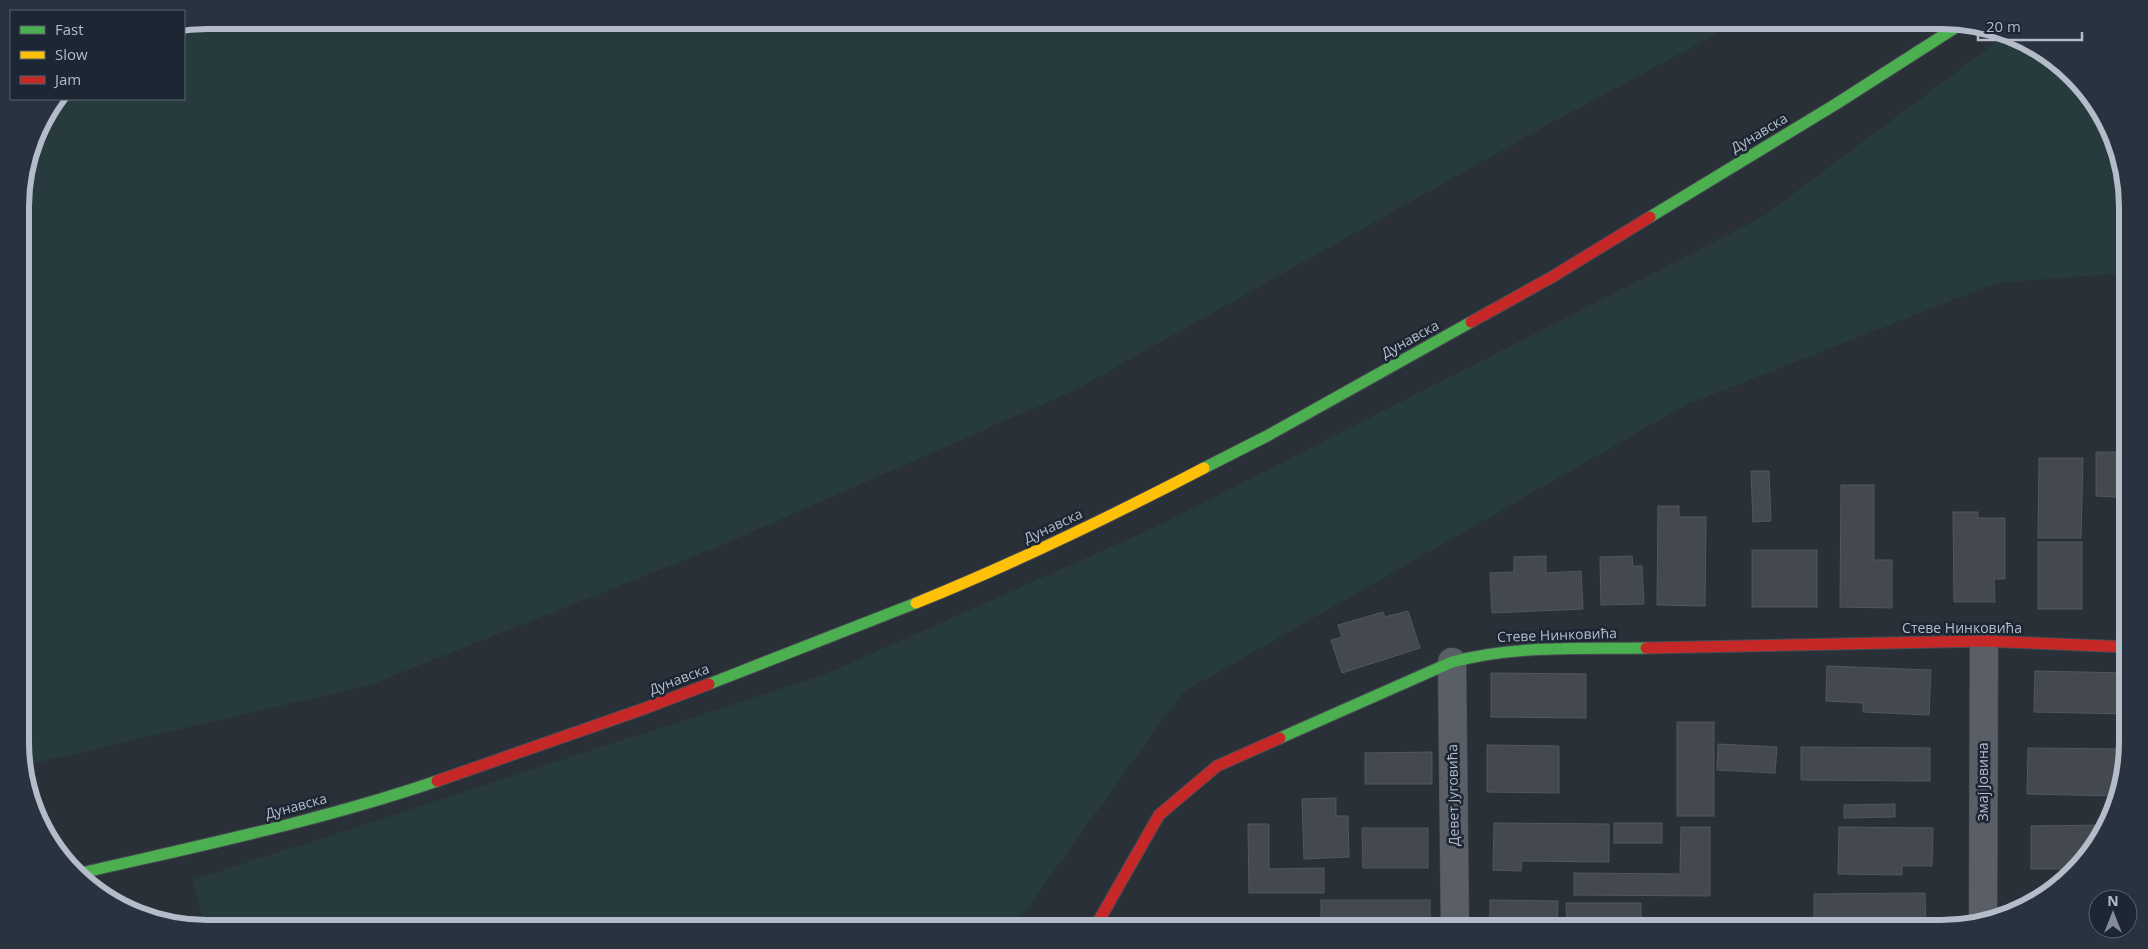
<svg xmlns="http://www.w3.org/2000/svg" width="2148" height="949" font-family="'Open Sans',sans-serif">
<style>
.green{fill:#273a3e}
.building{fill:#444950;stroke:#52575f}
.lines{fill:none;stroke-linecap:round;stroke-linejoin:round}
.street-casing{stroke:#484c53;stroke-width:29}
.fast-casing{stroke:#484c53;stroke-width:13}
.slow-casing{stroke:#484c53;stroke-width:13}
.jam-casing{stroke:#484c53;stroke-width:13}
.street{stroke:#5a5e66;stroke-width:28}
.fast{stroke:#4caf50;stroke-width:11}
.slow{stroke:#ffc107;stroke-width:11}
.jam{stroke:#c62828;stroke-width:11}
.labels{text-anchor:middle;stroke-width:5;stroke-linejoin:round;paint-order:stroke}
.street-label{font-size:14px;fill:#b4bcc9;stroke:#1d2633}
.rim{fill:none;stroke:#b4bcc9;stroke-width:6}
</style>
<rect width="100%" height="100%" fill="#2a3038"/>
<g class="green">
<polygon points="225,20 1742,20 1542,128 1075,390 729,542 370,685 22,766 20,195 39,124 59,99 184,99 184,25"/>
<polygon points="2008,33 2055,59 2090,93 2114,136 2126,183 2127,273 1996,283 1686,405 1182,693 1012,929 206,929 193,880 826,674 1158,526 1761,218"/>
</g>
<g class="building">
<polygon points="2096,452 2116,452 2116,497 2096,496"/>
<polygon points="2039,458 2083,458 2081,538 2038,538"/>
<polygon points="2125,462 2127,462 2127,483 2123,483"/>
<polygon points="1751,471 1769,471 1771,521 1753,522"/>
<polygon points="1841,485 1874,485 1874,560 1892,560 1892,608 1840,607"/>
<polygon points="2121,491 2127,491 2128,603 2118,602"/>
<polygon points="1658,506 1679,506 1679,517 1706,517 1705,606 1657,605"/>
<polygon points="1953,512 1978,512 1978,518 2005,518 2005,579 1994,579 1995,602 1954,602"/>
<rect x="2038" y="542" width="44" height="67"/>
<rect x="1752" y="550" width="65" height="57"/>
<polygon points="1546,556 1546,573 1581,571 1583,609 1492,613 1490,573 1514,572 1514,557"/>
<polygon points="1632,556 1633,566 1642,566 1644,604 1601,605 1600,557"/>
<polygon points="1408,611 1420,648 1342,673 1331,640 1342,637 1338,625 1383,612 1385,617"/>
<polygon points="1827,666 1931,670 1929,715 1863,712 1863,703 1826,701"/>
<polygon points="2035,671 2128,673 2128,714 2034,712"/>
<polygon points="1491,673 1586,674 1586,718 1491,717"/>
<rect x="1677" y="722" width="37" height="94"/>
<polygon points="1718,744 1777,747 1775,773 1717,770"/>
<polygon points="1487,745 1559,746 1559,793 1487,792"/>
<polygon points="1801,747 1930,748 1930,781 1801,780"/>
<polygon points="2028,748 2127,749 2117,796 2027,794"/>
<polygon points="1432,752 1432,784 1365,784 1365,753"/>
<polygon points="1336,798 1336,816 1348,816 1349,857 1304,859 1302,799"/>
<polygon points="1895,804 1895,817 1844,818 1844,805"/>
<polygon points="1494,823 1609,824 1609,862 1522,861 1521,871 1493,870"/>
<rect x="1614" y="823" width="48" height="20"/>
<polygon points="1248,824 1269,824 1269,869 1324,868 1324,893 1249,893"/>
<polygon points="2107,825 2078,869 2031,869 2031,826"/>
<polygon points="1681,827 1710,827 1710,896 1574,895 1574,873 1680,874"/>
<polygon points="1839,827 1933,828 1932,866 1902,866 1902,875 1838,874"/>
<polygon points="1362,828 1428,828 1428,868 1363,868"/>
<polygon points="1925,893 1926,929 1814,929 1814,894"/>
<rect x="1321" y="900" width="109" height="29"/>
<polygon points="1490,900 1558,901 1557,929 1490,929"/>
<polygon points="1566,903 1641,903 1641,926 1567,927"/>
</g>
<g class="lines">
<defs>
<g id="street">
<polyline points="1452,662 1455,929"/>
<polyline points="1983,923 1984,641"/>
</g>
<g id="fast">
<polyline points="1650,217 1836,104 1961,24"/>
<polyline points="1204,468 1267,436 1471,322"/>
<polyline points="709,684 916,603"/>
<path d="M1280 738 1452 662C1514 645 1581 649 1646 648"/>
<path d="M77 874C197 846 320 821 437 781"/>
</g>
<path id="slow" d="M916 603C1015 563 1110 517 1204 468"/>
<g id="jam">
<polyline points="1471,322 1552,277 1650,217"/>
<polyline points="1646,648 1984,641 2128,647"/>
<polyline points="437,781 643,709 709,684"/>
<polyline points="1094,929 1159,815 1217,766 1280,738"/>
</g>
</defs>
<use href="#street" class="street-casing"/>
<use href="#fast" class="fast-casing"/>
<use href="#slow" class="slow-casing"/>
<use href="#jam" class="jam-casing"/>
<use href="#street" class="street"/>
<use href="#fast" class="fast"/>
<use href="#slow" class="slow"/>
<use href="#jam" class="jam"/>
</g>
<g class="labels">
<g class="street-label">
<text transform="translate(1759 133) rotate(-31)" y="5">Дунавска</text>
<text transform="translate(1410 339) rotate(-29)" y="5">Дунавска</text>
<text transform="translate(1053 526) rotate(-25)" y="5">Дунавска</text>
<text x="1962" y="633">Стеве Нинковића</text>
<text transform="translate(1557 635) rotate(-2)" y="5">Стеве Нинковића</text>
<text transform="translate(679 679) rotate(-21)" y="5">Дунавска</text>
<text transform="translate(1983 782) rotate(-90)" y="5">Змај Јовина</text>
<text transform="translate(1453 795) rotate(-91)" y="5">Девет Југовића</text>
<text transform="translate(296 806) rotate(-15)" y="5">Дунавска</text>
</g>
</g>
<path d="M0 0H2148V949H0ZM207 29H1941A178 178 0 0 1 2119 207V742A178 178 0 0 1 1941 920H207A178 178 0 0 1 29 742V207A178 178 0 0 1 207 29Z" fill="#29323f" fill-rule="evenodd"/>
<path class="rim" d="M207 29H1941A178 178 0 0 1 2119 207V742A178 178 0 0 1 1941 920H207A178 178 0 0 1 29 742V207A178 178 0 0 1 207 29Z"/>
<rect x="10" y="10" width="175" height="90" fill="#1d2633" stroke="#59626f"/>
<rect x="20" y="26" width="25" height="8" fill="#4caf50" stroke="#59626f"/>
<text x="55" y="35" font-size="15" fill="#b4bcc9">Fast</text>
<rect x="20" y="51" width="25" height="8" fill="#ffc107" stroke="#59626f"/>
<text x="55" y="60" font-size="15" fill="#b4bcc9">Slow</text>
<rect x="20" y="76" width="25" height="8" fill="#c62828" stroke="#59626f"/>
<text x="55" y="85" font-size="15" fill="#b4bcc9">Jam</text>
<g transform="translate(2113 914)"><circle r="24" fill="#1d2633" stroke="#59626f"/>
<path d="M0-4L9 19L0 12L-9 19Z" fill="#848b96"/>
<text y="-8" font-size="14" font-weight="bold" text-anchor="middle" fill="#b4bcc9">N</text>
</g>
<path d="M1978 32v8h104v-8" fill="none" stroke="#b4bcc9" stroke-width="2.5"/>
<text x="1986" y="32" font-size="15" fill="#b4bcc9" stroke="#1d2633" stroke-width="4" paint-order="stroke">20 m</text>
</svg>
